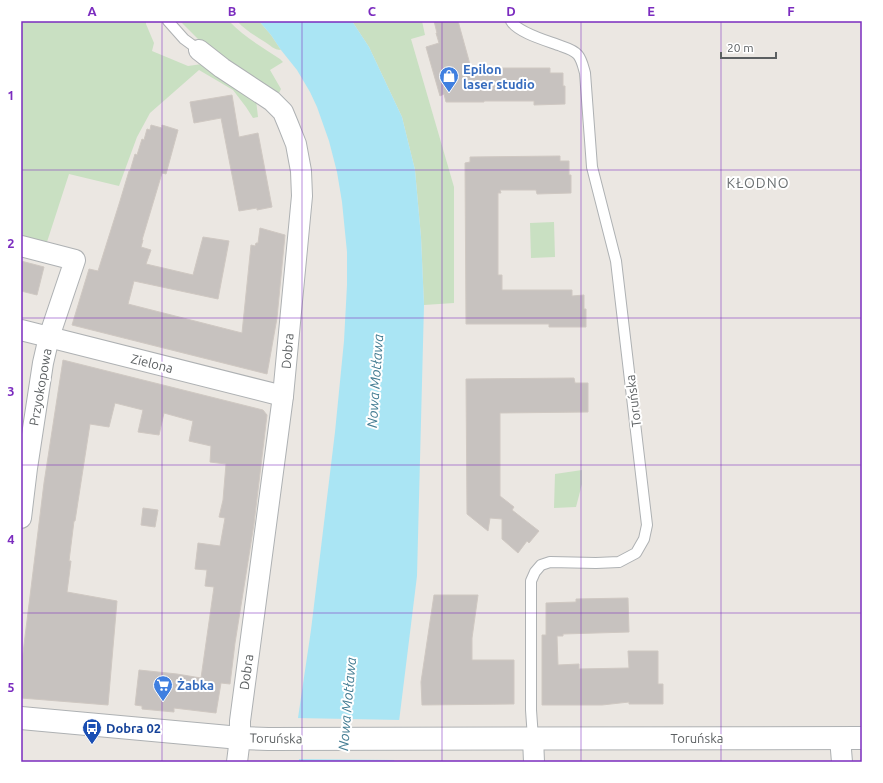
<svg xmlns="http://www.w3.org/2000/svg" width="883" height="783" font-family="Ubuntu,sans-serif">
<style>
.green{fill:#c9e0c2}
.water{fill:#aae5f4}
.pier{fill:#ebe7e2}
.building{fill:#c7c2bf;stroke:#cfc8c2}
.lines{fill:none;stroke-linecap:round;stroke-linejoin:round}
.service-casing{stroke:#aeb1b3;stroke-width:12}
.minor-casing{stroke:#aeb1b3;stroke-width:22}
.tertiary-casing{stroke:#aeb1b3;stroke-width:24}
.service{stroke:#fff;stroke-width:10}
.minor{stroke:#fff;stroke-width:20}
.tertiary{stroke:#fff;stroke-width:22}
.grid{fill:none;stroke:#7b2cbf;stroke-width:1;stroke-opacity:0.55}
.labels{text-anchor:middle;stroke-width:4;stroke-linejoin:round;paint-order:stroke}
.shop-label{font-size:13px;font-weight:bold;fill:#366cbe;stroke:#fff;text-anchor:start}
.street-label{font-size:13px;fill:#5b5f61;stroke:#fff}
.transit-label{font-size:13px;font-weight:bold;fill:#164399;stroke:#fff;text-anchor:start}
.neighbourhood-label{font-size:14px;letter-spacing:1px;fill:#6c7173;stroke:#fff}
.water-label{font-size:14px;font-style:italic;fill:#447d93;stroke:#fff}
.neatline{fill:none;stroke:#7b2cbf;stroke-width:1.5}
.grid-label{font-size:13px;text-anchor:middle;font-weight:bold;fill:#7b2cbf}
</style>
<rect width="100%" height="100%" fill="#ebe7e2"/>
<g class="green">
<polygon points="21,21 146,21 146,24 154,43 152,51 188,66 202,64 256,100 258,117 253,118 246,107 233,90 199,70 150,113 137,137 119,186 69,174 47,242 21,236"/>
<path d="M180 21H229C244 37 262 47 280 59L283 62 270 70 281 89 277 97 203 44Z"/>
<path d="M237 21H259L271 35 281 50C274 50 270 45 265 42 254 35 245 30 237 21Z"/>
<polygon points="352,21 422,21 425,35 411,39 454,187 454,303 424,305 421,237 415,170 402,117 369,47"/>
<polygon points="554,222 555,257 531,258 530,223"/>
<polygon points="582,470 582,484 576,507 554,508 555,474"/>
</g>
<polygon class="water" points="259,21 352,21 369,47 402,117 415,170 421,237 424,305 417,576 394,762 299,762 298,718 311,630 335,432 344,341 347,285 347,252 342,202 337,172 329,141 317,107 310,92 297,70 281,50 271,35"/>
<polygon class="pier" points="296,718 401,720 396,760 297,759"/>
<g class="building">
<polygon points="434,21 458,21 471,68 550,68 550,73 563,73 563,86 565,86 565,104 534,105 534,101 484,101 484,102 446,102 444,94 440,96 426,47 439,43 436,33 437,33"/>
<polygon points="232,95 239,137 258,133 272,207 257,210 257,208 239,211 221,118 194,123 190,102"/>
<polygon points="151,125 162,128 162,125 178,130 166,174 162,173 142,240 143,240 141,247 151,250 146,264 193,275 203,237 229,241 218,299 134,281 128,304 242,333 251,245 255,246 256,243 258,243 260,228 285,235 277,318 267,374 72,325 89,269 98,271 120,201 129,171 130,171 135,154 137,155 142,139 144,140 147,129 150,130"/>
<polygon points="560,156 560,161 569,161 569,175 571,175 571,193 537,194 536,190 500,190 501,193 498,193 498,275 502,275 502,290 572,290 572,296 584,295 584,309 586,309 586,327 549,327 549,324 466,324 465,163 470,162 470,157"/>
<polygon points="21,261 44,267 37,295 21,291"/>
<polygon points="63,360 263,410 267,415 254,524 235,643 230,684 221,683 216,713 174,708 174,712 142,709 142,706 135,705 139,670 177,674 201,678 214,587 205,586 207,570 195,569 198,543 220,546 225,518 219,517 223,500 226,464 210,462 211,446 189,441 193,421 164,413 159,435 138,432 143,410 115,403 109,427 90,424 75,521 74,521 69,561 71,561 67,592 117,601 108,705 21,698 21,669 44,483"/>
<polygon points="574,378 575,383 588,383 588,412 500,413 500,496 514,507 512,510 539,531 529,543 527,541 518,553 502,539 502,519 490,518 488,531 467,514 466,379"/>
<polygon points="143,508 158,510 155,527 141,525"/>
<polygon points="434,595 478,595 472,638 472,660 514,660 514,704 422,705 421,682"/>
<polygon points="628,598 629,632 563,634 563,636 557,636 558,665 579,664 579,669 629,668 628,651 658,651 658,684 663,684 663,704 629,704 629,702 602,705 542,705 542,635 546,635 546,603 576,602 576,599"/>
</g>
<g class="lines">
<defs>
<g id="service">
<polyline points="168,21 184,39 199,50"/>
<path d="M511 21C518 33 548 41 561 46 567 48 574 50 578 55 582 60 583 66 585 73L592 167 616 261 647 525 644 539 636 553 619 562 596 563 550 562 541 565 535 572 531 581V710L533 738"/>
</g>
<g id="minor">
<polyline points="199,50 222,68 272,101 283,112 288,124 296,144 301,171 302,196 283,396 240,721 240,738 237,762"/>
<polyline points="21,246 75,260 49,337 43,363 27,468 21,518"/>
<polyline points="21,330 283,396"/>
<polyline points="533,738 534,762"/>
<polyline points="840,738 842,762"/>
</g>
<polyline id="tertiary" points="21,718 240,738 268,739 862,738"/>
</defs>
<use href="#service" class="service-casing"/>
<use href="#minor" class="minor-casing"/>
<use href="#tertiary" class="tertiary-casing"/>
<use href="#service" class="service"/>
<use href="#minor" class="minor"/>
<use href="#tertiary" class="tertiary"/>
</g>
<path class="grid" d="M162 21V762M302 21V762M442 21V762M581 21V762M721 21V762M21 170H862M21 318H862M21 465H862M21 613H862"/>
<defs>
<symbol id="shop-pin" viewBox="-11 -11 22 30"><path d="M0 17L-7.5 6A9.5 9.5 0 1 1 7.5 6Z" fill="#3f7fe0" stroke="#fff"/><path d="M-5-2.5h2.3a2.7 3.5 0 0 1 5.4 0H5L5.5 6h-11ZM-1.5-2.5h3a1.5 2.3 0 0 0-3 0Z" fill="#fff"/></symbol>
<symbol id="supermarket-pin" viewBox="-11 -11 22 30"><path d="M0 17L-7.5 6A9.5 9.5 0 1 1 7.5 6Z" fill="#3f7fe0" stroke="#fff"/><path d="M-6-5.5h2.5l.6 2H6L4.5 2H-2.5L-4.4-4H-6ZM-1.5 3.2a1.3 1.3 0 1 0 .1 0ZM3 3.2a1.3 1.3 0 1 0 .1 0Z" fill="#fff"/></symbol>
<symbol id="bus-pin" viewBox="-11 -11 22 30"><path d="M0 17L-7.5 6A9.5 9.5 0 1 1 7.5 6Z" fill="#1a4fb4" stroke="#fff"/><path d="M-5-6H5V4H4V6H2V4H-2V6H-4V4H-5ZM-3.5-4V0h7V-4ZM-3.5 1.2v1.5H-2V1.2ZM2 1.2v1.5H3.5V1.2Z" fill="#fff"/></symbol>
</defs>
<g fill-rule="evenodd">
<use href="#shop-pin" x="438" y="65" width="22" height="30"/>
<use href="#supermarket-pin" x="152" y="674" width="22" height="30"/>
<use href="#bus-pin" x="81" y="717" width="22" height="30"/>
</g>
<g class="labels">
<g class="shop-label">
<text x="463" y="74">Epilon<tspan x="463" dy="15">laser studio</tspan></text>
<text x="177" y="690">Żabka</text>
</g>
<g class="street-label">
<text transform="translate(287 351) rotate(-85)" y="5">Dobra</text>
<text transform="translate(152 363) rotate(14)" y="5">Zielona</text>
<text transform="translate(40 387) rotate(-80)" y="5">Przyokopowa</text>
<text transform="translate(633 401) rotate(-97)" y="5">Toruńska</text>
<text transform="translate(246 672) rotate(-82)" y="5">Dobra</text>
<text transform="translate(276 738) rotate(1)" y="5">Toruńska</text>
<text x="697" y="743">Toruńska</text>
</g>
<g class="transit-label">
<text x="106" y="733">Dobra 02</text>
</g>
<g class="neighbourhood-label">
<text x="758" y="188">KŁODNO</text>
</g>
<g class="water-label">
<text transform="translate(375 381) rotate(-86)" y="5">Nowa Motława</text>
<text transform="translate(347 704) rotate(-85)" y="5">Nowa Motława</text>
</g>
</g>
<rect width="883" height="783" fill="none" stroke="#ffffff" stroke-width="44"/>
<path d="M721 52v6h55v-6" fill="none" stroke="#5b5f61" stroke-width="2"/>
<text x="727" y="52" font-size="12" fill="#5b5f61" stroke="#ffffff" stroke-width="3" paint-order="stroke">20 m</text>
<rect x="22" y="22" width="839" height="739" class="neatline"/>
<g class="grid-label">
<text x="92" y="16">A</text>
<text x="232" y="16">B</text>
<text x="372" y="16">C</text>
<text x="511" y="16">D</text>
<text x="651" y="16">E</text>
<text x="791" y="16">F</text>
<text x="11" y="100">1</text>
<text x="11" y="248">2</text>
<text x="11" y="396">3</text>
<text x="11" y="544">4</text>
<text x="11" y="692">5</text>
</g>
</svg>
